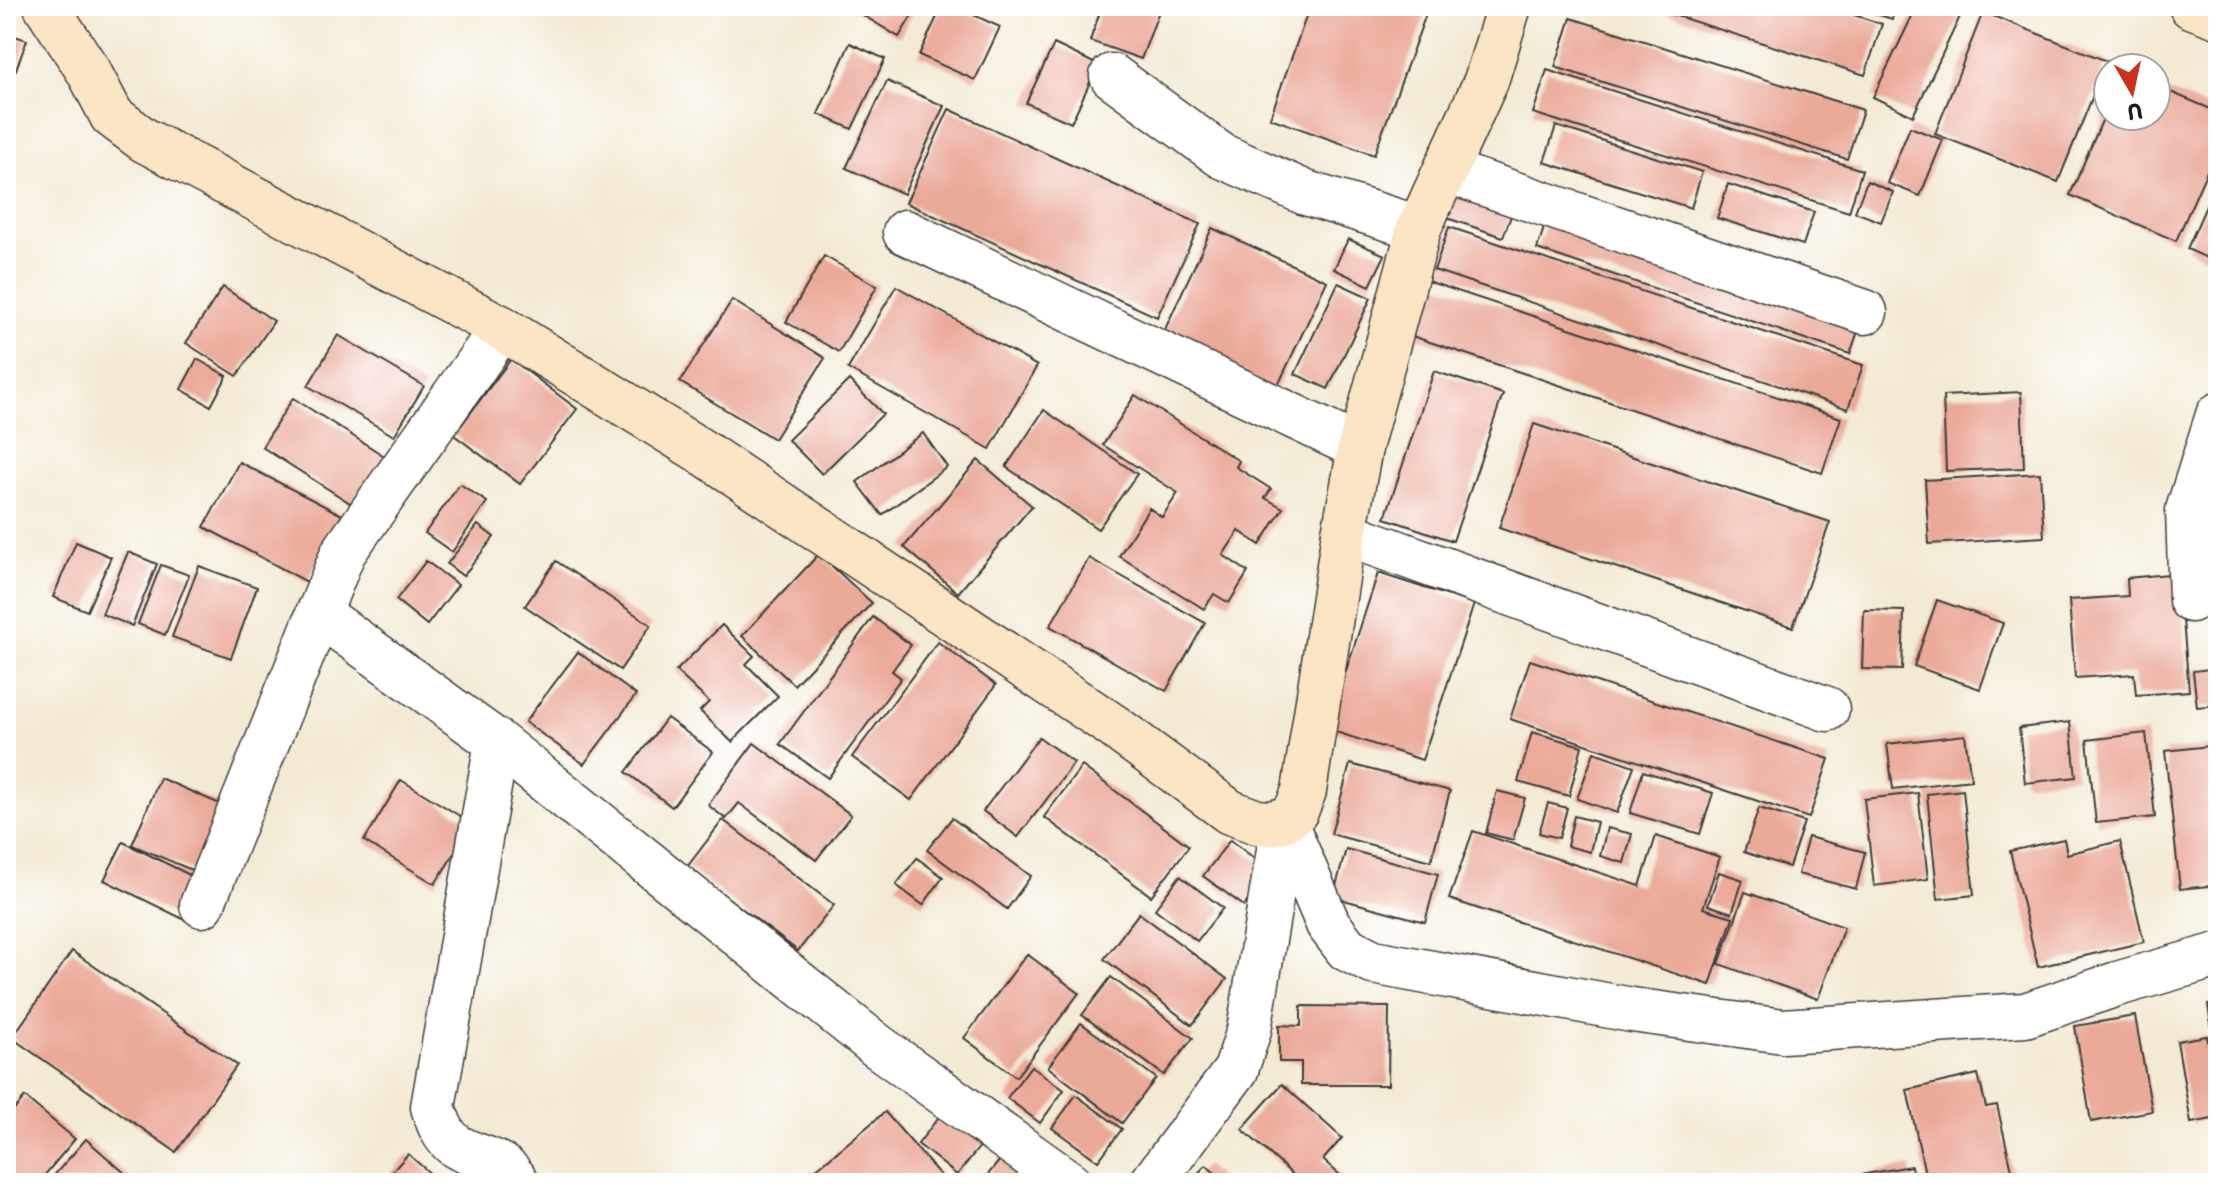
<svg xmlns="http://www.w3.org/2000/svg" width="2224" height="1189" font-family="'Shantell Sans',sans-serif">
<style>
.building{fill:#eba998}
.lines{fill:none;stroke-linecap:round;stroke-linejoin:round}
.street-casing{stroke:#3c3b38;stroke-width:47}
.secondary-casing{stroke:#3c3b38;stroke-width:47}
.street{stroke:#fff;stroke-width:44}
.secondary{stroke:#fce5c4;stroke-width:44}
</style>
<rect width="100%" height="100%" fill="#fff"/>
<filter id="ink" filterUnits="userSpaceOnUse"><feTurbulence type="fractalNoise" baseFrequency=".0125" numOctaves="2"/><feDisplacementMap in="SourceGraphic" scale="16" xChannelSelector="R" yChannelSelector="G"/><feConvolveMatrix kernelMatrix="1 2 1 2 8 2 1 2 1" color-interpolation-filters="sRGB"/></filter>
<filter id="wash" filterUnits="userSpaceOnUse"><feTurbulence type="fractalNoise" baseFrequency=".006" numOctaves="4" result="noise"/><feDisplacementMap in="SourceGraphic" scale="32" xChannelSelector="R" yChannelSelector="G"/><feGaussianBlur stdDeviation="1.8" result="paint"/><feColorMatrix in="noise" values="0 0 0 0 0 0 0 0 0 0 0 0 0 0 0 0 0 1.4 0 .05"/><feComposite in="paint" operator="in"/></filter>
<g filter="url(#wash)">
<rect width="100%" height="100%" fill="#f3ead4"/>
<g id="blocks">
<g class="building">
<polygon points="848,6 915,6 917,7 899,37"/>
<polygon points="942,6 954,6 1000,27 975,80 919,55"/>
<polygon points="1102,6 1161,6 1141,59 1090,41"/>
<polygon points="1310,6 1429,6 1374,155 1270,118"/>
<polygon points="1666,6 1826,6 1882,24 1865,75 1664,12"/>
<polygon points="1852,6 1896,6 1892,19"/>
<polygon points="1917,6 1965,6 1913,116 1873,97"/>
<polygon points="1983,12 2107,61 2058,182 1935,134"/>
<polygon points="1571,18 1863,110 1847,159 1555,67"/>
<polygon points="6,33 27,40 6,96"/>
<polygon points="850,43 885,59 852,129 818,114"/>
<polygon points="1054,44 1098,65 1071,123 1026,103"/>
<polygon points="1547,70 1862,170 1849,212 1533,113"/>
<polygon points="887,81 944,106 904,194 846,168"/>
<polygon points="2156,86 2218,112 2218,146 2176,241 2070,195 2108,107 2108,116 2156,116"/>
<polygon points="949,109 1200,224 1157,317 906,203"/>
<polygon points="1556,126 1702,172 1691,208 1544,162"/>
<polygon points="1910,127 1943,140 1920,196 1887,183"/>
<polygon points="2218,179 2218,263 2187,249"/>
<polygon points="1867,181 1893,192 1881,222 1855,212"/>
<polygon points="1728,184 1814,212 1803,245 1717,218"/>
<polygon points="1454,187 1514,208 1503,237 1444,217"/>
<polygon points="1549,213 1863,317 1850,354 1537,249"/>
<polygon points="1449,227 1863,365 1848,409 1434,270"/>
<polygon points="1212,228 1327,281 1274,394 1159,342"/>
<polygon points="1348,239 1385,255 1370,286 1334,269"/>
<polygon points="824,256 877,286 839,352 786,322"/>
<polygon points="1424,280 1841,418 1822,473 1406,334"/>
<polygon points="1338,283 1371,298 1328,389 1295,374"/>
<polygon points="896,286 1037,366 990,449 848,369"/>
<polygon points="223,287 274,321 237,376 186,343"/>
<polygon points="732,300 825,358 774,439 680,382"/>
<polygon points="338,335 424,386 394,436 308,386"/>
<polygon points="197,359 227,376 211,406 181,389"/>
<polygon points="511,359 577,409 520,484 454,435"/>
<polygon points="1434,371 1503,394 1453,541 1385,518"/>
<polygon points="849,380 883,414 822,474 788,440"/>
<polygon points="2021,392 2024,468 1946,471 1943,396"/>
<polygon points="1135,395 1239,461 1236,467 1271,489 1265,498 1283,508 1260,545 1239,531 1223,555 1248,572 1229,603 1214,594 1204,609 1119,556 1149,508 1162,517 1178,493 1103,445"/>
<polygon points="293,398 389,459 358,508 262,447"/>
<polygon points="1044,410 1137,474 1098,529 1006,467"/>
<polygon points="1534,424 1830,522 1793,627 1499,528"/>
<polygon points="923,433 947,467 882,515 857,482"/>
<polygon points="978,460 1032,506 958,593 904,547"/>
<polygon points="239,462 342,515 307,582 204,527"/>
<polygon points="2040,473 2044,537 1929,544 1925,480"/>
<polygon points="460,484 487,502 452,552 425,533"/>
<polygon points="478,525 494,537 463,576 447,564"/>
<polygon points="76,542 111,557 87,611 53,597"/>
<polygon points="128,552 157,564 132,626 102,614"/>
<polygon points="819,554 872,603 794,685 742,636"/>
<polygon points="1089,558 1205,623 1166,691 1050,626"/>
<polygon points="426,561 458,585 427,625 396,600"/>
<polygon points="556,561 651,625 620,670 525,606"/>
<polygon points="161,565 189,575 165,635 138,624"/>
<polygon points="199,566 257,587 231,658 172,637"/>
<polygon points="1378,573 1474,604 1422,760 1327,729"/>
<polygon points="2179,573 2189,691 2136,695 2134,674 2075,678 2069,600 2128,596 2127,578"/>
<polygon points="1937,600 2003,623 1980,689 1914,666"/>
<polygon points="1864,610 1904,611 1902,670 1862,669"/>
<polygon points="873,617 911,645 892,671 901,678 828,778 780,744"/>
<polygon points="722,625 754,656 746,664 778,696 732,742 700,711 709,702 676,671"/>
<polygon points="938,642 996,685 911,800 852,757"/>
<polygon points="578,652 636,695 584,764 525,722"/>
<polygon points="1530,660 1829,759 1809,818 1510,719"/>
<polygon points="2218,668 2218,705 2197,707 2193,671"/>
<polygon points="667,718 713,752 672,807 626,772"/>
<polygon points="2070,722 2076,777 2025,783 2019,728"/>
<polygon points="1532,732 1582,746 1569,796 1518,782"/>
<polygon points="2146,733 2155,817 2096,823 2087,740"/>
<polygon points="1965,735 1971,780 1893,789 1887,744"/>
<polygon points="1039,737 1074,763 1018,837 983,811"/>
<polygon points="754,743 851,815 816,860 739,803 726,819 708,805"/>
<polygon points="2218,745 2218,885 2180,889 2165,751"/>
<polygon points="1594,752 1634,766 1617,813 1577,799"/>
<polygon points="1350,764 1450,791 1431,861 1331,834"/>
<polygon points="1082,766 1189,846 1151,896 1044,817"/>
<polygon points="1643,771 1713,793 1700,834 1630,813"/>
<polygon points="160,778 234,810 206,876 132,845"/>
<polygon points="401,780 473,824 435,884 364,841"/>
<polygon points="1963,790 1974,895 1938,899 1927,794"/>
<polygon points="1497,791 1525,798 1513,840 1486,833"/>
<polygon points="1918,793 1928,879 1874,886 1864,799"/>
<polygon points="1548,803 1567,808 1559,838 1539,833"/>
<polygon points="1759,808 1804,822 1789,867 1744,852"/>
<polygon points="1574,816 1597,822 1590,852 1567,846"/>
<polygon points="952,818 1031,876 1007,909 927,850"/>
<polygon points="723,820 834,905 798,951 687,867"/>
<polygon points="1607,828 1632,834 1624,863 1600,856"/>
<polygon points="1473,831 1640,886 1656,836 1720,857 1703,908 1733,917 1710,985 1449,899"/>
<polygon points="1808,837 1865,852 1856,889 1798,874"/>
<polygon points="2064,839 2067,854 2120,841 2144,942 2038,967 2010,851"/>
<polygon points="1230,840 1270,870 1244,906 1203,876"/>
<polygon points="123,842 206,883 187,921 104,880"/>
<polygon points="1346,849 1438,874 1425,922 1333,897"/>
<polygon points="917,858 943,877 923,905 896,885"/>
<polygon points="1719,872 1743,880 1732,913 1708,905"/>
<polygon points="1180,876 1223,908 1197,941 1155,909"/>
<polygon points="1745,892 1844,927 1818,999 1719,964"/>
<polygon points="1139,913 1227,979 1192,1025 1104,959"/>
<polygon points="72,951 237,1065 176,1152 12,1038"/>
<polygon points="1027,954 1079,993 1016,1077 964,1038"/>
<polygon points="1111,977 1193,1038 1164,1075 1082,1015"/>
<polygon points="2218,1003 2218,1055 2216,1055 2208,1005"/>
<polygon points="1301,1006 1389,1007 1388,1085 1301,1085 1301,1062 1279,1062 1279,1025 1301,1026"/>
<polygon points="2135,1016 2152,1111 2091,1122 2075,1026"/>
<polygon points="1081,1023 1156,1078 1122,1123 1048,1067"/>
<polygon points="2207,1036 2218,1100 2218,1118 2191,1123 2177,1041"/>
<polygon points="1031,1066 1064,1090 1040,1123 1007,1098"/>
<polygon points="1978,1074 1986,1107 1997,1105 2015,1183 1927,1183 1907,1090"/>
<polygon points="1282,1084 1342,1138 1323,1160 1349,1183 1302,1183 1242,1129"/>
<polygon points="1076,1095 1122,1129 1098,1161 1052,1128"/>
<polygon points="25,1097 75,1139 38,1183 15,1183 6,1176 6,1120"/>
<polygon points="948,1105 988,1136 957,1175 918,1144"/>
<polygon points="885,1112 947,1183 804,1183 802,1181"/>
<polygon points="86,1139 136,1183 54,1183 50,1180"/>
<polygon points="1009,1149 1051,1183 981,1183"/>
<polygon points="408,1154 441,1183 382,1183"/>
<polygon points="1206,1165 1226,1183 1189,1183"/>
<polygon points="1911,1166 1914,1183 1827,1183 1827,1181"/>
</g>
</g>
</g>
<g filter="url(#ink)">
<use href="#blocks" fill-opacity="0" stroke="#3c3b38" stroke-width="2"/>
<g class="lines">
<defs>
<g id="street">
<polyline points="1112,76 1222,156 1306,193 1419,228"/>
<polyline points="1447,171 1865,312"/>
<polyline points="905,232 1360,448"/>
<polyline points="1344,533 1827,709"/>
<polyline points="2191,600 2188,510 2218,415"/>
<polyline points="318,613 497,742 876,1045 1069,1183"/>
<path d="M497 742 433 1107C438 1122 443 1137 456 1146 478 1160 503 1157 517 1183"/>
<polyline points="1284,820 1328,924 1347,949 1373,962 1632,1010 1783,1031 2025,1015 2117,984 2218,955"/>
<polyline points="202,905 343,553 502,328"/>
<polyline points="1152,1183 1236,1070 1249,1030 1284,820"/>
</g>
<g id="secondary">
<polyline points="46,6 89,72 112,116 144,140 502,328 704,453 1113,726 1230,812 1257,822 1271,823 1284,820 1296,811 1304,791 1344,533 1360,448 1419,228 1486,81 1509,6"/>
<polyline points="2191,6 2218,16"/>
</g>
</defs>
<use href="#street" class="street-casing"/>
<use href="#secondary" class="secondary-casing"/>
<use href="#street" class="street"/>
<use href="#secondary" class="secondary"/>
</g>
</g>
<rect width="2224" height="1189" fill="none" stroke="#fff" stroke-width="32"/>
<g transform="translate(2132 92) rotate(171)"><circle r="38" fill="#ffffff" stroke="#a4a4a4" stroke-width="2"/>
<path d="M0-6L14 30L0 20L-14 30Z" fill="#c8321e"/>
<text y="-12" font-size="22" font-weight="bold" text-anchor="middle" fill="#1c1c1c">U</text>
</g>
</svg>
